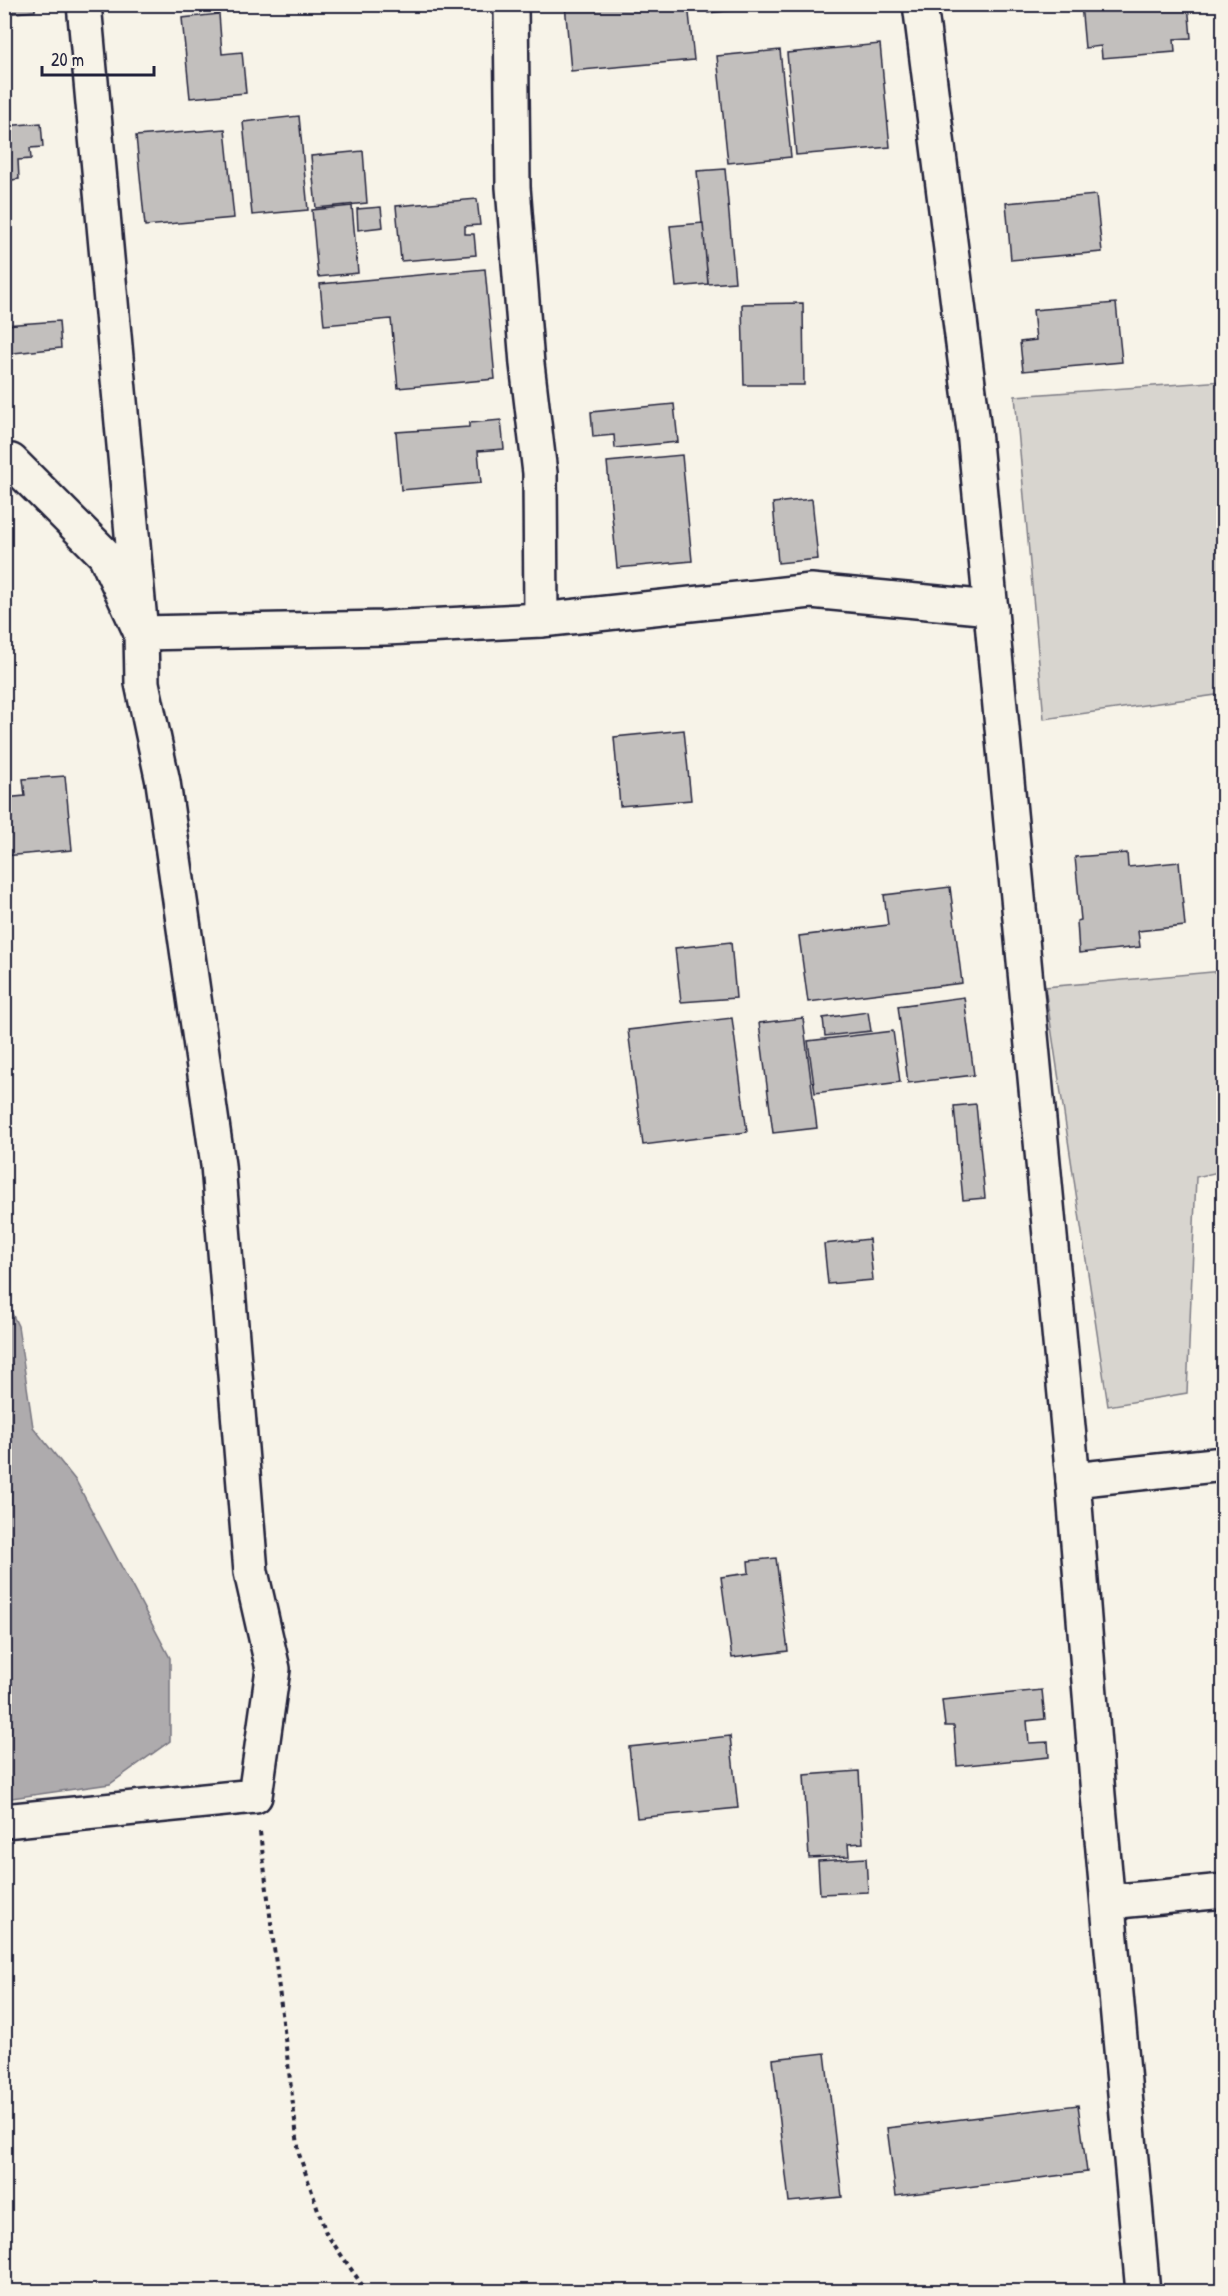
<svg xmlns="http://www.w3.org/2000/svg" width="1228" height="2296" font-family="'Patrick Hand',sans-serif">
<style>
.green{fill:#d8d5cf;stroke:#7d7c85;stroke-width:1.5}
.water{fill:#aeabad;stroke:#76747f;stroke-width:1.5}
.building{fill:#c2bfbd;stroke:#22223b;stroke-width:1.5}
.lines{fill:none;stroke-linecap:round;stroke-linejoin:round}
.minor-casing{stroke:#22223b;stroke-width:38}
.path{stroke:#22223b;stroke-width:4;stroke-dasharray:4.5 4.5;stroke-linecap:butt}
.minor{stroke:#f7f3e8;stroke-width:33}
</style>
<rect width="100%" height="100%" fill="#f7f3e8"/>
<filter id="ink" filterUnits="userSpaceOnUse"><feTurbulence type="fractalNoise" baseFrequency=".0167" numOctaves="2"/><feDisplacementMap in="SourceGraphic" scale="12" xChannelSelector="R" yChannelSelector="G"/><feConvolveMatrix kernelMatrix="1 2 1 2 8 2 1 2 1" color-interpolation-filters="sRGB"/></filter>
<g filter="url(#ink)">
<g class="green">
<polygon points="1223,381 1223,694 1044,719 1015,396"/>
<polygon points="1223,971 1223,1171 1196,1177 1187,1393 1108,1406 1045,987"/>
</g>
<polygon class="water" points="5,1299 18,1326 33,1427 76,1481 170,1658 170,1741 110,1784 5,1799"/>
<g class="building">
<polygon points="4,4 35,4 35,11 4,14"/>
<polygon points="565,4 688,4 694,60 571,71"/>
<polygon points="708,4 764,4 764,7 708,13"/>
<polygon points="1081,4 1188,4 1191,38 1174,39 1175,52 1102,58 1101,46 1085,48"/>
<polygon points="219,14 222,54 242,52 246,93 190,98 182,18"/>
<polygon points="880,44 890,147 796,155 787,53"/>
<polygon points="780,50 791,157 728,163 717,56"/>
<polygon points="299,116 308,210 252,215 243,122"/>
<polygon points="41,123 43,147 30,148 31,159 18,160 19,179 4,181 4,126"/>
<polygon points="225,129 234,218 145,226 136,136"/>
<polygon points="363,151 367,203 316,208 311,156"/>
<polygon points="725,169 735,282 708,284 697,171"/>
<polygon points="1096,195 1102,252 1011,260 1006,203"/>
<polygon points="477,199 480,225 465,226 465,234 474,234 476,255 401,261 396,206"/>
<polygon points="352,206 358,273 318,277 312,210"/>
<polygon points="381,207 383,227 358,230 357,209"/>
<polygon points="703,223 708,284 676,287 670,226"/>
<polygon points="485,269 495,379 398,388 391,319 324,325 320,284"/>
<polygon points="803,303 804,385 744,385 742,304"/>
<polygon points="1116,303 1122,362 1023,371 1020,342 1036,340 1033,310"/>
<polygon points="59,321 61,348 4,354 4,325"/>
<polygon points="674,404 678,442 615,448 614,435 593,437 591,412"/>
<polygon points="501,420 504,449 478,451 481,483 401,490 396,432 469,427 469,423"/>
<polygon points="682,455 692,561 617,568 607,462"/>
<polygon points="812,499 818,559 778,563 773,503"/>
<polygon points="684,730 691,800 620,806 614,737"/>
<polygon points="65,776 72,850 4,856 4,798 25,796 23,779"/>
<polygon points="1127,853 1128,867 1179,862 1185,926 1138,931 1140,947 1079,953 1077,921 1081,920 1075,857"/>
<polygon points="950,887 962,983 808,1002 799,936 888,925 884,895"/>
<polygon points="731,942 736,998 681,1002 675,948"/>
<polygon points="964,997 974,1075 908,1083 898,1006"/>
<polygon points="868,1012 871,1031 825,1036 823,1018"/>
<polygon points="732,1018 747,1132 643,1145 628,1030"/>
<polygon points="803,1018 817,1128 773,1133 759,1023"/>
<polygon points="893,1031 900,1082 815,1093 808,1041"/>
<polygon points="976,1104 985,1198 963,1200 954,1106"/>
<polygon points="869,1239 873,1280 828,1284 824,1244"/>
<polygon points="776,1558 788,1651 732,1658 721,1577 749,1573 748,1561"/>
<polygon points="1042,1690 1045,1719 1027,1721 1029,1743 1048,1742 1049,1757 957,1766 954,1726 945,1726 942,1700"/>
<polygon points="730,1736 738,1808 637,1818 629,1747"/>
<polygon points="859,1771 863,1843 848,1844 849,1856 809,1858 804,1775"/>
<polygon points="866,1858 868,1892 820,1894 818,1861"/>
<polygon points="825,2053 842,2197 789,2202 773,2059"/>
<polygon points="1078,2105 1087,2172 896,2196 887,2128"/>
</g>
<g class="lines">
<defs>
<g id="minor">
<polyline points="511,4 513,187 527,364 540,473 541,620"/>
<polyline points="920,4 974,431 1073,1480 1098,1795 1143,2292"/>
<polyline points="4,462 11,461 105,555 141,633 386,628 541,620 811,591 991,608"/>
<polyline points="1073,1480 1224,1464"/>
<polyline points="4,1821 255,1796 273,1669 251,1572 218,1165 163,782 142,683 141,633 84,4"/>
<polyline points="1108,1902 1224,1891"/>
</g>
</defs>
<use href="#minor" class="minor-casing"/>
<polyline class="path" points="260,1832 299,2154 326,2233 367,2292"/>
<use href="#minor" class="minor"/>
</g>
</g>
<rect width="1228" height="2296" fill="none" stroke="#f7f3e8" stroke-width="24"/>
<rect x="12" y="12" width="1204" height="2272" fill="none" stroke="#22223b" stroke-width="2" filter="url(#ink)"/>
<path d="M42 66v9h112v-9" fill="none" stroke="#22223b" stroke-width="3"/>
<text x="51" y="66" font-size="18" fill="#22223b" stroke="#f7f3e8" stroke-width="4.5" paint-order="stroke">20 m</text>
</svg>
